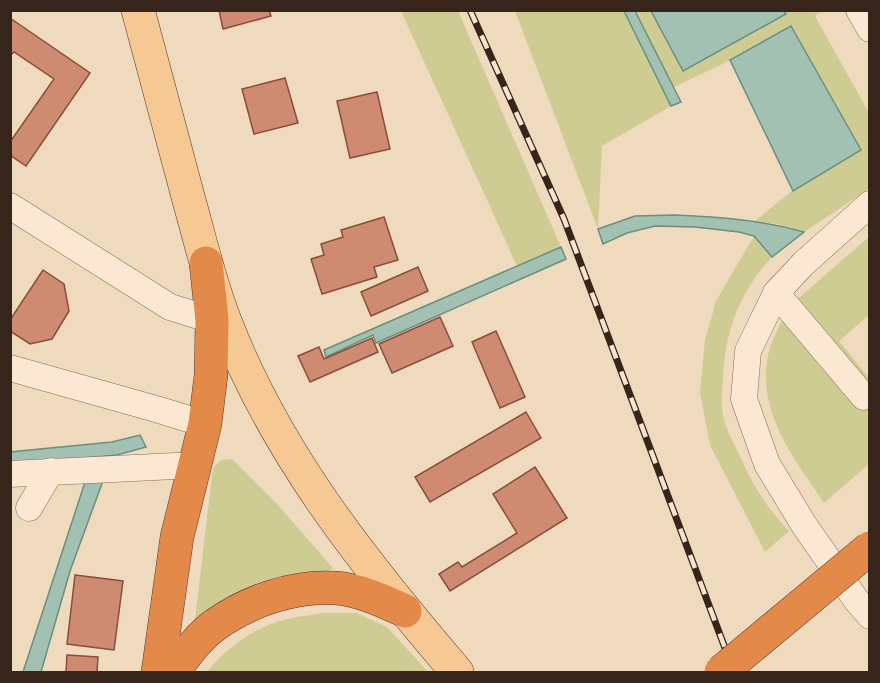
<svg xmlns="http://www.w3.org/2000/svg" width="880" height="683" font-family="Georgia,serif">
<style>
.green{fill:#cecc92}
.water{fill:#a2c1b3;stroke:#698f80;stroke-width:1.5}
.building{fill:#cf8b72;stroke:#884e3b;stroke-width:1.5}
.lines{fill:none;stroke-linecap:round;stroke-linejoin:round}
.minor-casing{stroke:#886a56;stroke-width:27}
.major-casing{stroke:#56392b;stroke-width:34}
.highway-casing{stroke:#56392b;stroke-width:34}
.minor{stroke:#fae8d2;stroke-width:26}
.major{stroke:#f5c894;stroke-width:33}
.highway{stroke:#e38a4a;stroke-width:33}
.rail-casing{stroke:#37251c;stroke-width:7}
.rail{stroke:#f7e5ce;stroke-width:4.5;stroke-dasharray:14;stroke-linecap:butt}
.highway-bridge-casing{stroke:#56392b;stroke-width:34;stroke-linecap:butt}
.highway-bridge{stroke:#e38a4a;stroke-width:33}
</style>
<rect width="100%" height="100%" fill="#efdabe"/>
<g class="green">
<polygon points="401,11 458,11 561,247 517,266"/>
<polygon points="515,11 624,11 671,106 602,146 598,229"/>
<polygon points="635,11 651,11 683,71 785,15 784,11 823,11 815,16 869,113 869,189 804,232 777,224 755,221 793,190 731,60 674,87"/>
<path d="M754 236 772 257C740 291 725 332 723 378 722 390 721 404 723 415 726 429 733 442 739 454 753 486 765 505 789 531L765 552 710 445 700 393 705 340 716 301Z"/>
<polygon points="869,237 869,248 867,250 870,252 869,315 839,341 869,378 869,394 794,302"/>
<path d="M785 314 869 413V464L824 503C796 461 759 416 767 361 769 345 778 329 785 314Z"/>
<polygon points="232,459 277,504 333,568 321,576 193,636 213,468 221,460"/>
<path d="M324 613H357L387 627 428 672H207C225 648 257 626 287 619 299 616 312 615 324 613Z"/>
</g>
<g class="water">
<polygon points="624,11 635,11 681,102 671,106"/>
<polygon points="784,11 786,14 683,71 651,11"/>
<polygon points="791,26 861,150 793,191 730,60"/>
<path d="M675 215C719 217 761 220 804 232L772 257 754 236 739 232 695 227 655 226 627 233 603 244 598 229 635 216Z"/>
<polygon points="561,247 566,259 376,343 373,335 326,357 324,350"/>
<polygon points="140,435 146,447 117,455 11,465 10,452 112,442"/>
<polygon points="104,478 70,571 41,672 23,672 86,479"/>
</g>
<g class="building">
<polygon points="219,10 269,10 271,16 223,29"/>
<polygon points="10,18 90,73 26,166 10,155 10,142 54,79 14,52 10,56"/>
<polygon points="285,78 298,123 254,134 242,89"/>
<polygon points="377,92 390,149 350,158 337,101"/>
<polygon points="384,217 398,260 374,267 377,277 322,294 311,259 324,255 321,244 343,237 341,230"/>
<polygon points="418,267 428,291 371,316 361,292"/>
<polygon points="43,270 64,284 69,311 52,339 30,344 10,331 10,320"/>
<polygon points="440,317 453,346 392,373 379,344"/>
<polygon points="496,331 525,397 500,408 472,342"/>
<polygon points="372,338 378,352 310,382 298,356 319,347 324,359"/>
<polygon points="526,412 541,438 430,502 415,477"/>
<polygon points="535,467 567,518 450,591 439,574 458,562 462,567 517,533 493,494"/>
<polygon points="75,575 123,581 114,650 67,644"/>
<polygon points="67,655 98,657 97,672 66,672"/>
</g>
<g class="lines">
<defs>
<g id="minor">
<polyline points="859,10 870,29"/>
<polyline points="870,204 803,264 776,293 748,351 744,399 767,464 804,525 857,601 870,616"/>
<polyline points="10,206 170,307 212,320"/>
<polyline points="776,293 864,397"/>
<polyline points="10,368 156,409 205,424"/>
<polyline points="10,474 196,465"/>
<polyline points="29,508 51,471"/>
</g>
<path id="major" d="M138 10C155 75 173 139 190 204 201 243 210 283 225 321 276 454 366 566 457 672"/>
<g id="highway">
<polyline points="158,672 177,537 205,424 211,375 212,320 206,263"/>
<path d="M173 672C186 655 198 637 215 625 249 601 294 585 336 588 360 590 383 601 405 611"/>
</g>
</defs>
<use href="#minor" class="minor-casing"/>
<use href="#major" class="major-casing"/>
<use href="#highway" class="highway-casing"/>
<use href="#minor" class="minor"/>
<use href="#major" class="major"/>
<use href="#highway" class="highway"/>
<defs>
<polyline id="rail" points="470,10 564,219 734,672"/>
</defs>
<use href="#rail" class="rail-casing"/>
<use href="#rail" class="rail"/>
<defs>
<polyline id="highway-bridge" points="721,672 870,548"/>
</defs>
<use href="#highway-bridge" class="highway-bridge-casing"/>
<use href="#highway-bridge" class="highway-bridge"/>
</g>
<rect width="880" height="683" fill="none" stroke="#37251c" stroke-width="24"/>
</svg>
